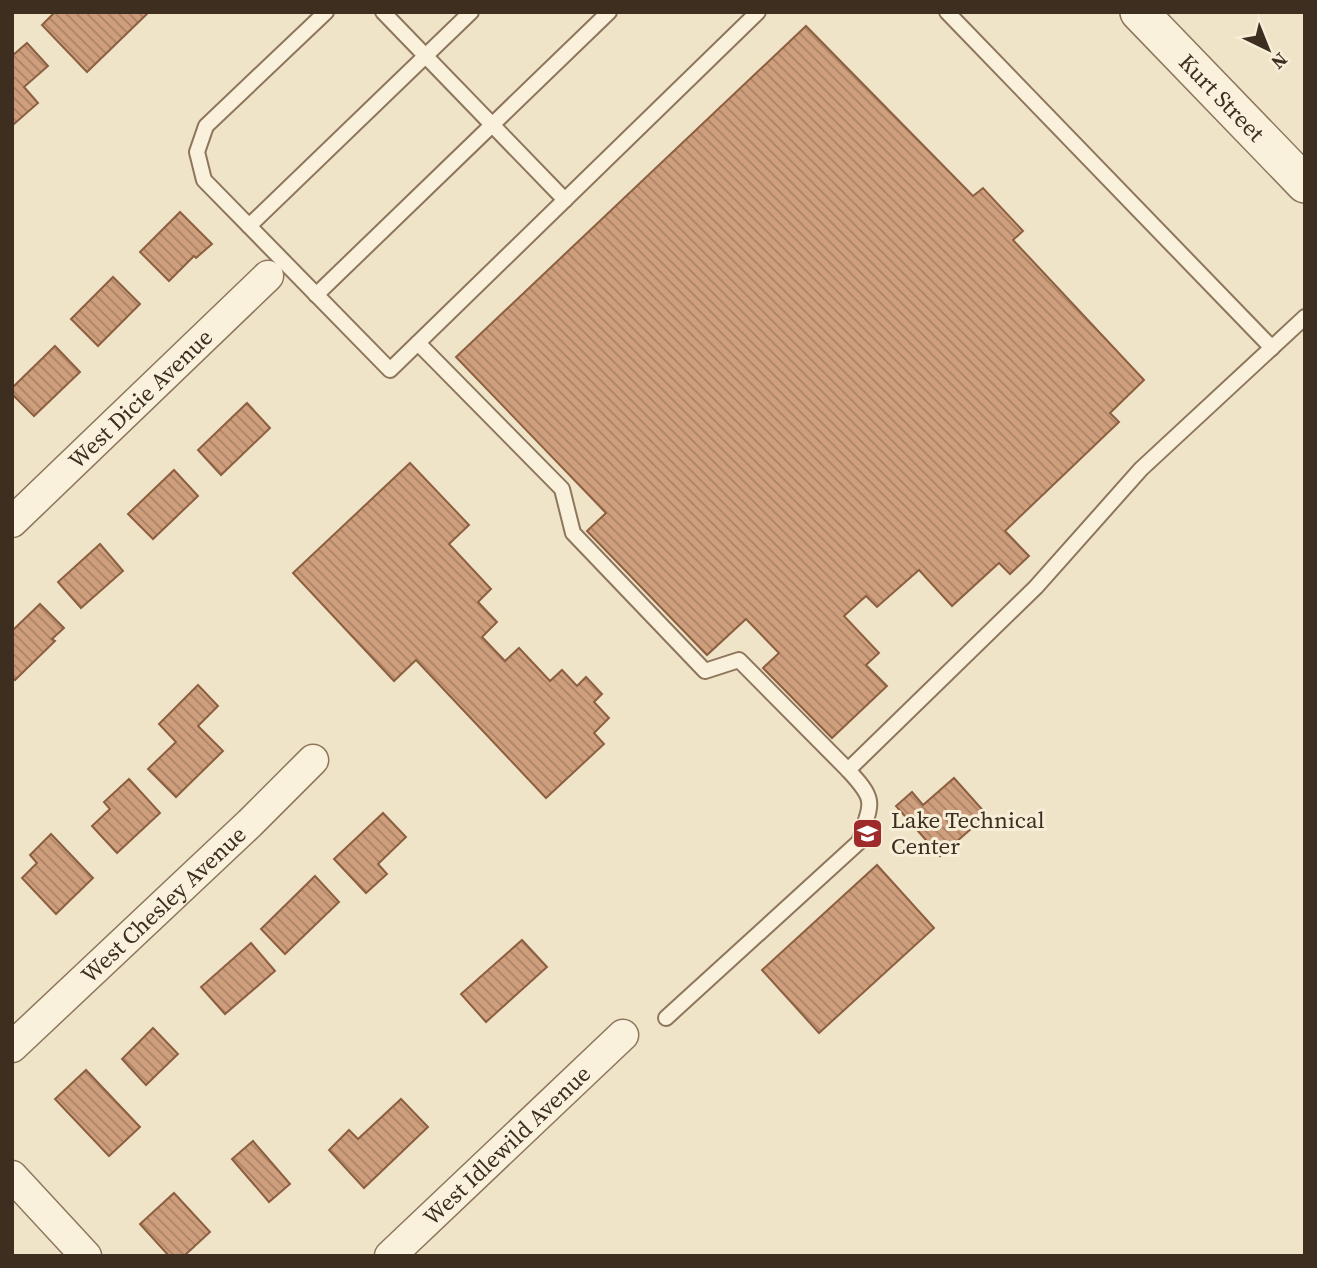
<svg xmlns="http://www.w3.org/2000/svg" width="1317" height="1268" font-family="'Source Serif 4',serif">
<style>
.building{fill:url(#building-back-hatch);stroke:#8d5f41;stroke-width:2}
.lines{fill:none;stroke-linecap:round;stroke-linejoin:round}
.service-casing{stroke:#8d765c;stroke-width:18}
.minor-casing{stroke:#8d765c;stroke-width:33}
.tertiary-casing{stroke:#8d765c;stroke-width:40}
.service{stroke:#faf1dc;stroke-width:14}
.minor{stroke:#faf1dc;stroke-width:30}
.tertiary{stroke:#faf1dc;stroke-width:37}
.labels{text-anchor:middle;stroke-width:6;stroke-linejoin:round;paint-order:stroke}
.street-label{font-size:23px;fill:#3d2e20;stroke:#f7eed8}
.poi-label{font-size:23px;fill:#3d2e20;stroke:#f7eed8;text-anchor:start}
</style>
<defs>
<pattern id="building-back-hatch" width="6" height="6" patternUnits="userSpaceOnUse" patternTransform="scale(1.75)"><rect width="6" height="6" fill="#cf9f7d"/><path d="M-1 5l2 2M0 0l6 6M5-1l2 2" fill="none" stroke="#a98266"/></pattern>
</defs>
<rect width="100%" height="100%" fill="#f0e4c8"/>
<g class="building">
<polygon points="55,12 149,12 87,72 42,25"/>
<polygon points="806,26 973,196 983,188 1023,231 1013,240 1144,380 1110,413 1119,422 1005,531 1029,556 1010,574 999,563 952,606 919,570 877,607 866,596 844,616 879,653 866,665 887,686 832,738 763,668 779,653 746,619 707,655 587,531 606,513 456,357"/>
<polygon points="27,43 48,66 24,87 38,103 14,124 12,121 12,56"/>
<polygon points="180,212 212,244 196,258 194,256 169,281 140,252"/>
<polygon points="113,277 140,304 98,346 71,319"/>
<polygon points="55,346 80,372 34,416 12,394 12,388"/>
<polygon points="247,403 270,428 221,475 198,450"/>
<polygon points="410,463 469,525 449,544 491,589 478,602 497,622 482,637 505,661 519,648 550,681 562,670 577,686 586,677 602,694 594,702 609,718 594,733 604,744 546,798 416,660 394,681 293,573"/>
<polygon points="174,470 198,496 153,539 128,514"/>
<polygon points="100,544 123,571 81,608 58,582"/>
<polygon points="40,604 64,628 52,639 55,641 15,680 12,677 12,631"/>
<polygon points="198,685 218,706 198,726 223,751 176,797 148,769 176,742 159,724"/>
<polygon points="954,778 987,815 940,856 896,806 912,792 923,805"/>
<polygon points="129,779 160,813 117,853 92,826 110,809 104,802"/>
<polygon points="383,813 406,837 378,864 387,874 366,893 334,859"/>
<polygon points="51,834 93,878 56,914 22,878 37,863 30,855"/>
<polygon points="877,865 934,928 819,1033 762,970"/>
<polygon points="315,876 339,902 285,954 261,929"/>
<polygon points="522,940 547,967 486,1022 461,994"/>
<polygon points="251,943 275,971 225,1014 201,987"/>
<polygon points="153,1028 178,1054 146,1085 122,1059"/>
<polygon points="86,1070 140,1127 109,1156 55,1099"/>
<polygon points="401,1099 428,1127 364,1188 329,1150 349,1130 358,1139"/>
<polygon points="253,1141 290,1184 269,1202 232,1159"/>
<polygon points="174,1193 210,1232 184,1256 169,1256 140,1224"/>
</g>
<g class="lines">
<defs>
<g id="service">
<polyline points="326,12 206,126 197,152 204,180 390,370 758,12"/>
<polyline points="383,12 565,200"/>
<polyline points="947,12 1272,348"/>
<polyline points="249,226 471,12"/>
<polyline points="316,295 609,12"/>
<polyline points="418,343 562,489 573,533 705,671 739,660 848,770"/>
<path d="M666 1018 859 842C871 802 878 802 848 770L1036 587 1141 469 1305 317"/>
</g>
<g id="minor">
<path id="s1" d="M12 522 268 276"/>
<path id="s2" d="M12 1047 250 823 313 760"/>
<polyline points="12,1176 86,1256"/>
<path id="s3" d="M390 1256 623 1035"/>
</g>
<g id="tertiary">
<path id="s4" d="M1139 12 1305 184"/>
</g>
</defs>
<use href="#service" class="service-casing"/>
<use href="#minor" class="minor-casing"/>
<use href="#tertiary" class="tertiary-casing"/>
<use href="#service" class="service"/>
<use href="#minor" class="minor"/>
<use href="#tertiary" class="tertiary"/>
</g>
<defs>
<symbol id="school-square" viewBox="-11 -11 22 22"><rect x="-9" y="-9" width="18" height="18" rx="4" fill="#9e2a2b" stroke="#f7eed8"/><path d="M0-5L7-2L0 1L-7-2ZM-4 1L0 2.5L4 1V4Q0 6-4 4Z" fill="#fff"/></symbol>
</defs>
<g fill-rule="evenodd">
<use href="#school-square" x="850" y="816" width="35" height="35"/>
</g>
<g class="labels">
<g class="street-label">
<text dy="8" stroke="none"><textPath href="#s4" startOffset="119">Kurt Street</textPath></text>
<text dy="8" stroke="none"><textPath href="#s1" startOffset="178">West Dicie Avenue</textPath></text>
<text dy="8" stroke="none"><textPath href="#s2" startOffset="208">West Chesley Avenue</textPath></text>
<text dy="8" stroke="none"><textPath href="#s3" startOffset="161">West Idlewild Avenue</textPath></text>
</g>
<g class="poi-label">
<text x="891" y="828">Lake Technical<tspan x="891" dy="26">Center</tspan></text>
</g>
</g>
<rect width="1317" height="1268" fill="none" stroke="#3d2e20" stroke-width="28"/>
<g transform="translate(1268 49) rotate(137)" stroke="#f7eed8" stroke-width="5" paint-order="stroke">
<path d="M0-5L12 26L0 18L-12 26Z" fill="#3d2e20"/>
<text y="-10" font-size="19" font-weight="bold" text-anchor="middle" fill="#3d2e20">N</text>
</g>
</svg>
